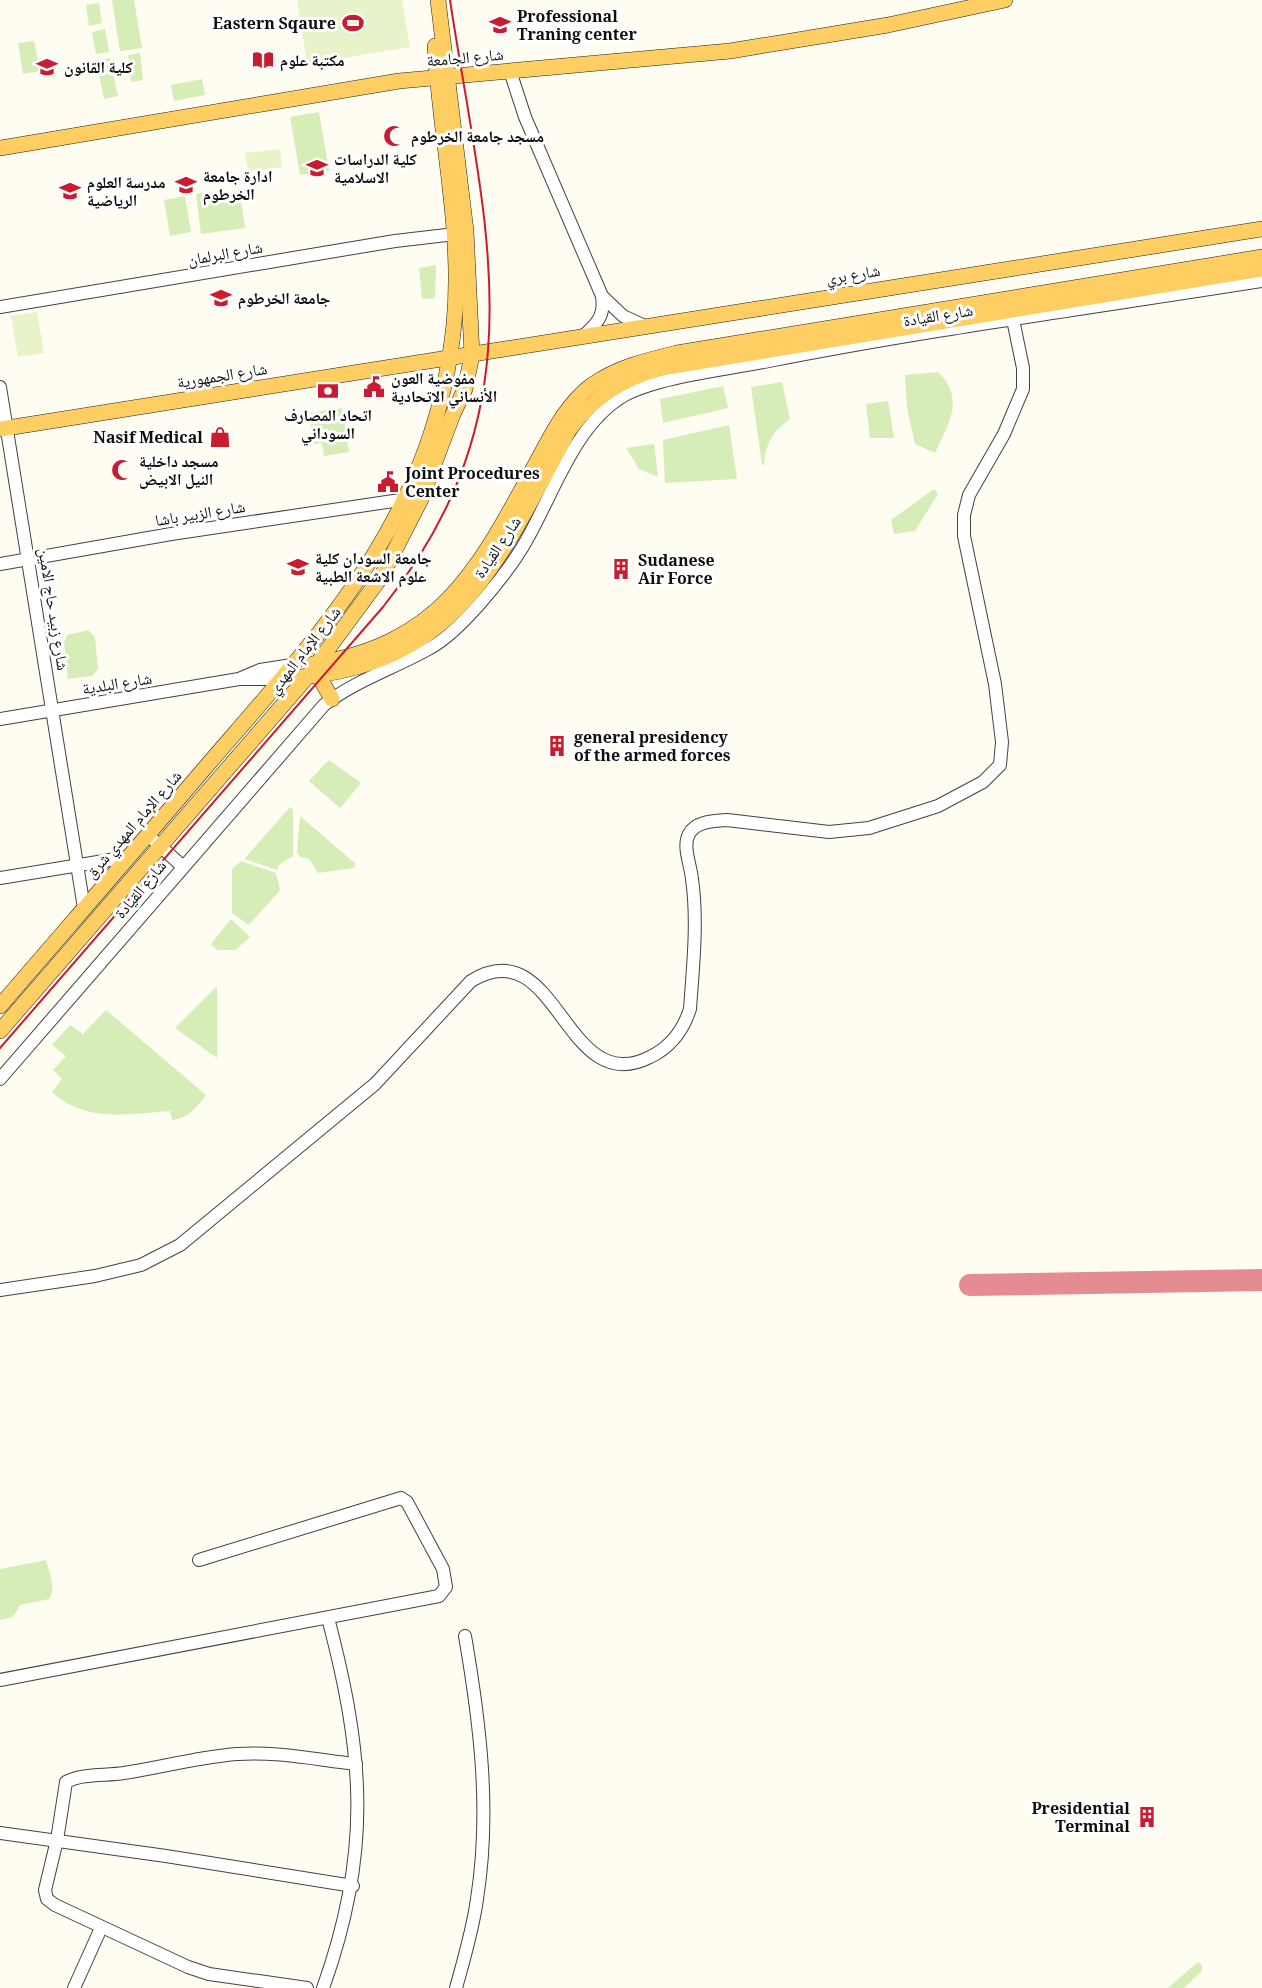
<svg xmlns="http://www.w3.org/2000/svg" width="1262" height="1988" font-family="Georgia,'Noto Naskh Arabic',serif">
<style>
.green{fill:#d7edb8}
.pitch{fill:#e8f3ca}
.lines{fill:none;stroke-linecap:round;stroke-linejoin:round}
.taxiway{stroke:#e48c91;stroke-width:22}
.minor-casing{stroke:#424242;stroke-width:14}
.major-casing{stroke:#202020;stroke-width:16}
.minor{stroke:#fff;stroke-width:12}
.major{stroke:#ffce62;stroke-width:15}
.rail{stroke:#ca1c30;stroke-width:2}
.labels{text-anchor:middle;stroke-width:6;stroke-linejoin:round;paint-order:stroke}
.poi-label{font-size:16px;font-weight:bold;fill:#0f0f0f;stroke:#fff;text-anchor:start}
.street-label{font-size:16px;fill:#0f0f0f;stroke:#fff}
</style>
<rect width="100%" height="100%" fill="#fffcf2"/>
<g class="green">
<polygon points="112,0 134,0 142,48 120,51"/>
<polygon points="99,3 102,23 89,26 86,5"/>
<polygon points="105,29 109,52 96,54 92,32"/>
<polygon points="34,41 40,71 23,74 18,43"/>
<polygon points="140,53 143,80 131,82 128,55"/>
<polygon points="110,58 118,96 104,99 96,60"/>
<polygon points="202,79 205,95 174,101 171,85"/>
<polygon points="319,112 329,171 300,175 290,117"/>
<polygon points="225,190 227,202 241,200 245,228 201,234 196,194"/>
<polygon points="185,196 191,232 170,236 164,200"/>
<polygon points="436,265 435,298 422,299 419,268"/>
<path d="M938 372C966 399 948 425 935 453L915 444 907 408 905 375Z"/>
<path d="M782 382 790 419C772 432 766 443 764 465H762L751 387Z"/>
<polygon points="723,386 728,408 663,423 660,399"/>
<polygon points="888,401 894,438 870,438 866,404"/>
<polygon points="342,408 349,452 324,456 322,443 314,444 309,413"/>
<polygon points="729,425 737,479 665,483 663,440"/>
<polygon points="654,444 658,477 639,469 626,448"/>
<polygon points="934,489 938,494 915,531 894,534 891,520"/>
<polygon points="88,630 95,637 98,669 92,676 68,679 64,643 67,635"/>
<polygon points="329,760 361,783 340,808 309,781"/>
<polygon points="290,807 293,810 293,856 280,864 277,870 244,859"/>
<polygon points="300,816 356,864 354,868 318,873 309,859 300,857 297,852"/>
<polygon points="241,861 276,873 280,890 249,925 232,913 232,869"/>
<polygon points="231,919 250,937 235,950 217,950 211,944"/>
<polygon points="217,986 217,1058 175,1028"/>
<path d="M106 1010 206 1095C198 1106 188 1119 172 1120L170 1111C129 1114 85 1123 52 1092L62 1079 53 1070 66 1056 52 1045 70 1025 83 1034Z"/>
<path d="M46 1560C49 1572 57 1588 49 1599L20 1605 13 1617 0 1620V1569Z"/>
<polygon points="1198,1962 1202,1965 1202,1971 1184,1988 1168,1988"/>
</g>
<g class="pitch">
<polygon points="297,0 402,0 410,47 307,64"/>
<polygon points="280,149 282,167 248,171 245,153"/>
<polygon points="37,312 44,353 18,357 11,316"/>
</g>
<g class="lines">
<polyline class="taxiway" points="970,1285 1262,1280"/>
<defs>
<g id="minor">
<path d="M510 71 525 117 602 296C605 316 597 324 582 337"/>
<polyline points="602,296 623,316 647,327"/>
<polyline points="0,307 395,241 455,234"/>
<polyline points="0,387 84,908"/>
<polyline points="0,564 171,534 407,499"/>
<polyline points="240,679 282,679"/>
<polyline points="0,719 239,679 260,670 292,665"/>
<polyline points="148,835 182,866"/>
<polyline points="0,878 128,857"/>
<path d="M0 1079 324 705C356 680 395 668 430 648 460 632 504 577 522 548 552 499 573 424 625 395 658 377 730 369 769 361 932 329 1098 307 1262 281"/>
<path d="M0 1290 95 1276 141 1265 180 1245 375 1084 471 981C558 928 564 1101 650 1057 671 1047 683 1031 690 1009 693 966 698 922 692 879 691 866 682 846 689 834 696 821 714 821 727 820L829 832 869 828 938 806 983 782 1000 765 1002 742 995 684 964 536V515L969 495 1004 434 1023 389V368L1011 310"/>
<polyline points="0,1680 439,1596 446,1587 443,1569 407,1502 401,1498 199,1560"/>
<polyline points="0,1833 166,1856 353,1886"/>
<polyline points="74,1988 101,1928"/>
<path d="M307 1988 209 1974 188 1967 55 1905 47 1899 45 1890 57 1840 66 1782C83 1773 105 1776 124 1773 162 1767 199 1757 237 1754 277 1751 318 1760 356 1764"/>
<path d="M323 1988C372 1852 364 1755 328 1618"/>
<path d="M456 1988C464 1959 473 1929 477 1899 491 1811 480 1723 465 1636"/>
</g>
<g id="major">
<polyline points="0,148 399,81 730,51 888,25 1005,0"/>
<polyline points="0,429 1262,229"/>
<path d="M313 664C441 644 478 570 534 467 550 438 565 405 592 385 618 367 648 360 677 353L1262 257"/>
<polyline points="318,675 332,699"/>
<path d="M301 677C462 662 501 555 569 430 593 397 622 379 661 368L1262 269"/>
<path d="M0 1006C68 927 137 848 204 769 323 631 435 515 454 324 463 230 440 139 435 46"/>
<polyline points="0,1031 308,676 381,577 421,499 453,414 465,389 472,355 466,231 438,0"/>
</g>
</defs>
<use href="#minor" class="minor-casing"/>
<use href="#major" class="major-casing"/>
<use href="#minor" class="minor"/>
<use href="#major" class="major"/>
<path class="rail" d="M0 1048 383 607C543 406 485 230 450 0"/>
</g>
<defs>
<symbol id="stadium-bare" viewBox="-9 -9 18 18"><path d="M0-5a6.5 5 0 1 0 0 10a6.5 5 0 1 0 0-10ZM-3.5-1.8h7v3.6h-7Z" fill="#ca1c30" stroke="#fff" stroke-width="2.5" paint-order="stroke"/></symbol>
<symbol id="university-bare" viewBox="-9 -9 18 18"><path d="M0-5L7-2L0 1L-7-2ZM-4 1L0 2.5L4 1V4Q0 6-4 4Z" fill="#ca1c30" stroke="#fff" stroke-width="2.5" paint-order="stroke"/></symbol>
<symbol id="library-bare" viewBox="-9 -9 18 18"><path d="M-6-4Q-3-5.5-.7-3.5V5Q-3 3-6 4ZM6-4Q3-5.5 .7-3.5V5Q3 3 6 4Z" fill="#ca1c30" stroke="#fff" stroke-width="2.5" paint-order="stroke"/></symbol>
<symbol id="mosque-bare" viewBox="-9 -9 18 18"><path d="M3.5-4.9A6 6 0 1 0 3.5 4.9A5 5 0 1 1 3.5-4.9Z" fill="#ca1c30" stroke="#fff" stroke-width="2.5" paint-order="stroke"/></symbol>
<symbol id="civic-bare" viewBox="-9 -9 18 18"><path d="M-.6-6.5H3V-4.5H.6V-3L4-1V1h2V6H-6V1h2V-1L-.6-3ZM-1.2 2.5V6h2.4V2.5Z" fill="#ca1c30" stroke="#fff" stroke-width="2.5" paint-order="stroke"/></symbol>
<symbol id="bank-bare" viewBox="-9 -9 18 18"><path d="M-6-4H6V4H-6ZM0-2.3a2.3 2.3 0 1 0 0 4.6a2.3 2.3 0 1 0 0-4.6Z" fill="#ca1c30" stroke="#fff" stroke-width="2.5" paint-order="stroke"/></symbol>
<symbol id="shop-bare" viewBox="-9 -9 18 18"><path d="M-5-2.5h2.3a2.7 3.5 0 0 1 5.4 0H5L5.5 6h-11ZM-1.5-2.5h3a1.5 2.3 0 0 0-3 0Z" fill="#ca1c30" stroke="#fff" stroke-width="2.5" paint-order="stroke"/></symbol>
<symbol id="building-bare" viewBox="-9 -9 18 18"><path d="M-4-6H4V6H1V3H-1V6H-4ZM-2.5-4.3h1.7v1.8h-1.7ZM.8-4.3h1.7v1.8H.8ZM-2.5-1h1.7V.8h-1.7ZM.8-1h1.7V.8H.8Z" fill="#ca1c30" stroke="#fff" stroke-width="2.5" paint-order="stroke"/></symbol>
</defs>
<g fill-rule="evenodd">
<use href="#stadium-bare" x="338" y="8" width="30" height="30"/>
<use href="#university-bare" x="485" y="10" width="30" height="30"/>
<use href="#library-bare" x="248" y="45" width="30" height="30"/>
<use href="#university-bare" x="32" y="52" width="30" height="30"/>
<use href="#mosque-bare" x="379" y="121" width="30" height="30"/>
<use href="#university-bare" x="302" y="153" width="30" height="30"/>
<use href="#university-bare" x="171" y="170" width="30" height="30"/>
<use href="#university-bare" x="55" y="176" width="30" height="30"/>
<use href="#university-bare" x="206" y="283" width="30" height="30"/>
<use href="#civic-bare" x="359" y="372" width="30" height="30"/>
<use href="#bank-bare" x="313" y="376" width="30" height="30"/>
<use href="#shop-bare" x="205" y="422" width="30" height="30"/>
<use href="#mosque-bare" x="107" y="455" width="30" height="30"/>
<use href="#civic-bare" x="373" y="467" width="30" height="30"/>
<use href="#university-bare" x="283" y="552" width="30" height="30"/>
<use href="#building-bare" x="606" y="554" width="30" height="30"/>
<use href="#building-bare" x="542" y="731" width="30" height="30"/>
<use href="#building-bare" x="1132" y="1802" width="30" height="30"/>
</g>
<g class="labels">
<g class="poi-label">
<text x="517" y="22">Professional<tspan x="517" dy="18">Traning center</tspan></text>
<text x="336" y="29" text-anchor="end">Eastern Sqaure</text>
<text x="280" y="66">مكتبة علوم</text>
<text x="64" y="73">كلية القانون</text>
<text x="411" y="142">مسجد جامعة الخرطوم</text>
<text x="334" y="165">كلية الدراسات<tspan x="334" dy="18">الاسلامية</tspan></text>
<text x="203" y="182">ادارة جامعة<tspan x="203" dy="18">الخرطوم</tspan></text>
<text x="87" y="188">مدرسة العلوم<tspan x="87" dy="18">الرياضية</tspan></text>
<text x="238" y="304">جامعة الخرطوم</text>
<text x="391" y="384">مفوضية العون<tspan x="391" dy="18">الأنساني الاتحادية</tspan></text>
<text x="328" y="421" text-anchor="middle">اتحاد المصارف<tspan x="328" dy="18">السوداني</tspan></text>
<text x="203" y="443" text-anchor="end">Nasif Medical</text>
<text x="139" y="467">مسجد داخلية<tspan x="139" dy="18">النيل الابيض</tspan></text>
<text x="405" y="479">Joint Procedures<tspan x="405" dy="18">Center</tspan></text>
<text x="315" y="564">جامعة السودان كلية<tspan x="315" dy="18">علوم الاشعة الطبية</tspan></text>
<text x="638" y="566">Sudanese<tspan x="638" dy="18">Air Force</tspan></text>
<text x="574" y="743">general presidency<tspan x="574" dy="18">of the armed forces</tspan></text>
<text x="1130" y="1814" text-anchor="end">Presidential<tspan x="1130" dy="18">Terminal</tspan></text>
</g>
<g class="street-label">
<text transform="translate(465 57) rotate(-5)" y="6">شارع الجامعة</text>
<text transform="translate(225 253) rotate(-10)" y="6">شارع البرلمان</text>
<text transform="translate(853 274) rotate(-9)" y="6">شارع بري</text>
<text transform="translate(938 315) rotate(-9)" y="6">شارع القيادة</text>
<text transform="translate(222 375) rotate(-9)" y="6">شارع الجمهورية</text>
<text transform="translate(200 513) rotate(-9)" y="6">شارع الزبير باشا</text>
<text transform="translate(497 547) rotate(-56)" y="6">شارع القيادة</text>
<text transform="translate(54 609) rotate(81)" y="6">شارع زبيد حاج الامين</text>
<text transform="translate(304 650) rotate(-52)" y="6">شارع الإمام المهدي</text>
<text transform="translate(117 683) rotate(-9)" y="6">شارع البلدية</text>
<text transform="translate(133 824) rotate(-49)" y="6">شارع الإمام المهدي شرق</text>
<text transform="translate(140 889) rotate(-50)" y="6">شارع القيادة</text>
</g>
</g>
</svg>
